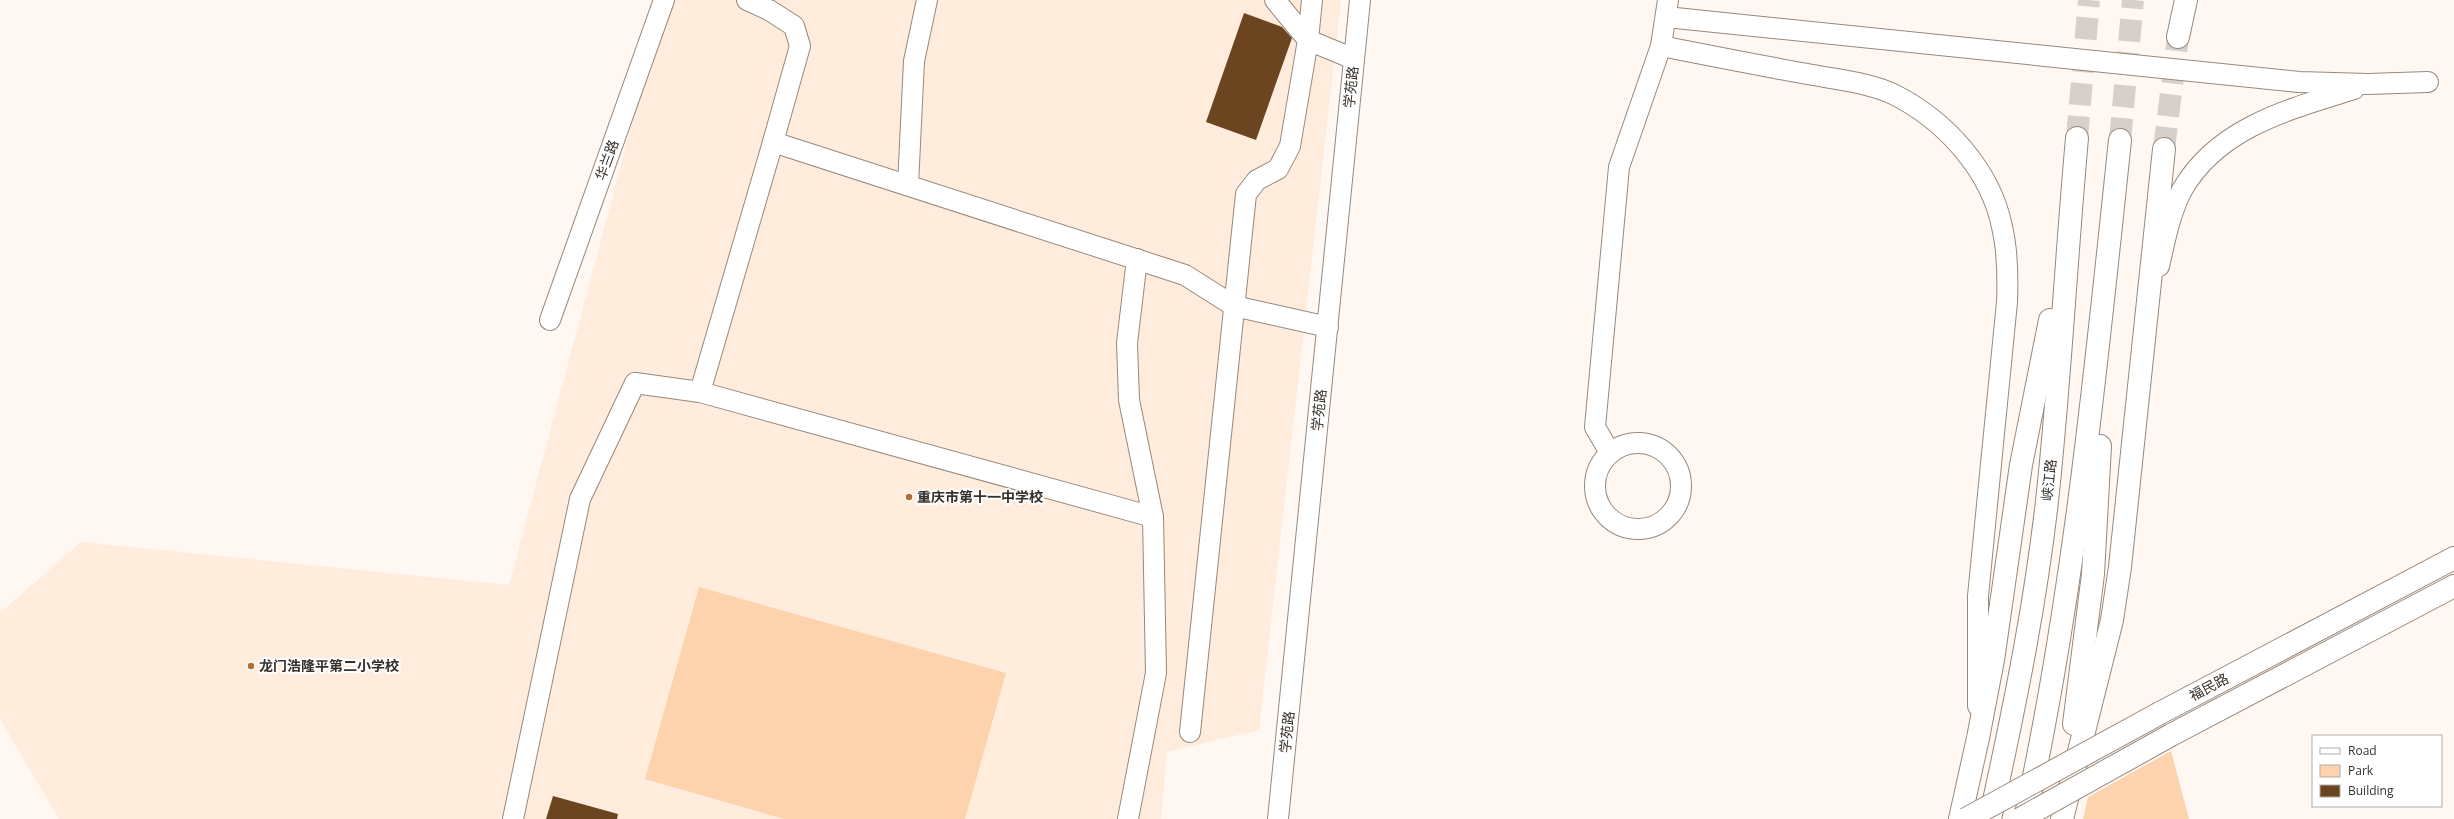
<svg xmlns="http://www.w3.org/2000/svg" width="2454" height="819" font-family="'Open Sans','Noto Sans SC',sans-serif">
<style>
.built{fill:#ffecdc}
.green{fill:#fcd3ad}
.building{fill:#6a4520}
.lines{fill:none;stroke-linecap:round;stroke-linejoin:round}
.highway-tunnel{stroke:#d7d0ca;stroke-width:22;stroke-dasharray:22 11;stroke-linecap:butt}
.minor-casing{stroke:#98887a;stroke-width:22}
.major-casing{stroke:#98887a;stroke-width:24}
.highway-casing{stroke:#98887a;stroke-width:24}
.minor{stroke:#fff;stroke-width:20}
.major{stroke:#fff;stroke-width:22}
.highway{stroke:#fff;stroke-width:22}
.major-bridge-casing{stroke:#98887a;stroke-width:24;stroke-linecap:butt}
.major-bridge{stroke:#fff;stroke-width:22}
.poi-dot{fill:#ad7133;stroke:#fff;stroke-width:1.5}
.labels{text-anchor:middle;stroke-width:4;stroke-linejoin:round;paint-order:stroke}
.street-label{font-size:14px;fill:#37312b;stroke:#fff}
.poi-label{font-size:14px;font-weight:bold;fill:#37312b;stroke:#fff;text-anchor:start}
</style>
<rect width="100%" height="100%" fill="#fff8f2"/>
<polygon class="built" points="665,0 1341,0 1259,730 1167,752 1161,819 59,819 0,719 0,613 81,542 509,585"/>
<g class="green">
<polygon points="699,587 1006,673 965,819 784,819 645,779"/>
<polygon points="2171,751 2189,819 2083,819 2088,797"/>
</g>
<g class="building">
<polygon points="1244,13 1282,27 1292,38 1256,140 1206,122"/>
<polygon points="553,796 618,814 617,819 546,819"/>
</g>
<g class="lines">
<g class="highway-tunnel">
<polyline points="2077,138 2089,0"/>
<polyline points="2120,140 2133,0"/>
<polyline points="2164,149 2178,37"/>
</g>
<defs>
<g id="minor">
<polyline points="747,0 769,10 794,26 800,46 773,142 1185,275 1234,306 1328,327"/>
<polyline points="1312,0 1308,40 1354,59"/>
<polyline points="1666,17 2299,82 2368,84 2428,82"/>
<path d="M1661 46C1712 56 1762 66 1813 75 1839 80 1871 83 1895 95 1946 121 1991 171 2002 227 2008 252 2008 277 2007 302L1978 596V706"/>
<polyline points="773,142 700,392 1153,517 1129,400 1127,343 1137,259"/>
<polyline points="908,185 914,61 927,0"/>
<path d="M2159 266C2165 240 2170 213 2182 190 2218 127 2290 109 2354 89"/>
<polyline points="550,320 664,0"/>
<circle cx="1638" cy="486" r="43"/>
<polyline points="1610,453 1595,427 1619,167 1661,46 1668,0"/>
<polyline points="1190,732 1246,194 1257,180 1278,169 1290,146 1308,40 1275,0"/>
<polyline points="513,819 580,499 635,383 700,392"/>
<polyline points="1128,819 1156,673 1153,517"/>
<polyline points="1278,819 1360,0"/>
</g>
<g id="major">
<polyline points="2160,713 2454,558"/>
<polyline points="2171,735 2454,586"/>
</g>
<g id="highway">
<polyline points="2178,37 2186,0"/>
<polyline points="2074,724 2093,574 2100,446"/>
<polyline points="1960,819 1978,738 1993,660 2021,465 2050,320"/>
<path d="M1990 819C2015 705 2039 589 2050 472 2061 361 2067 249 2077 138"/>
<path d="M2025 819C2074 595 2096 368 2120 140"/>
<polyline points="2062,819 2112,620 2120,567 2164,149"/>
</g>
</defs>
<use href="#minor" class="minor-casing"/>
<use href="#major" class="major-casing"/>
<use href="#highway" class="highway-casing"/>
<use href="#minor" class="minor"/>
<use href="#major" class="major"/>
<use href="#highway" class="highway"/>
<defs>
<g id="major-bridge">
<polyline points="1966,819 2160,713"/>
<polyline points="2020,819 2171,735"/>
</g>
</defs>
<use href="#major-bridge" class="major-bridge-casing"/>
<use href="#major-bridge" class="major-bridge"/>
</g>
<g class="poi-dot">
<circle cx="909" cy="497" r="4"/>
<circle cx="251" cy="666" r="4"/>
</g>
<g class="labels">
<g class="street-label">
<text transform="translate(1351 87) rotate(-84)" y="5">学苑路</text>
<text transform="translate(607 160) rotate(-70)" y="5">华兰路</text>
<text transform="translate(1319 410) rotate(-84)" y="5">学苑路</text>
<text transform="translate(2049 480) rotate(-84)" y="5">峡江路</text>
<text transform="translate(2209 687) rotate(-28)" y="5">福民路</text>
<text transform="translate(1287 732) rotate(-84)" y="5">学苑路</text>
</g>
<g class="poi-label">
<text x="917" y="502">重庆市第十一中学校</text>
<text x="259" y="671">龙门浩隆平第二小学校</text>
</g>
</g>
<rect x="2312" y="735" width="130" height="72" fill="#ffffff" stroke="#afadaa"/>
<rect x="2320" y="748" width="20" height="6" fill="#ffffff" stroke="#afadaa"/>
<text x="2348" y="755" font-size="12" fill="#37312b">Road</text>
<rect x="2320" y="765" width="20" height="12" fill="#fcd3ad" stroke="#afadaa"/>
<text x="2348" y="775" font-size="12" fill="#37312b">Park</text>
<rect x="2320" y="785" width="20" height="12" fill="#6a4520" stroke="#afadaa"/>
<text x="2348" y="795" font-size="12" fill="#37312b">Building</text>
</svg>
